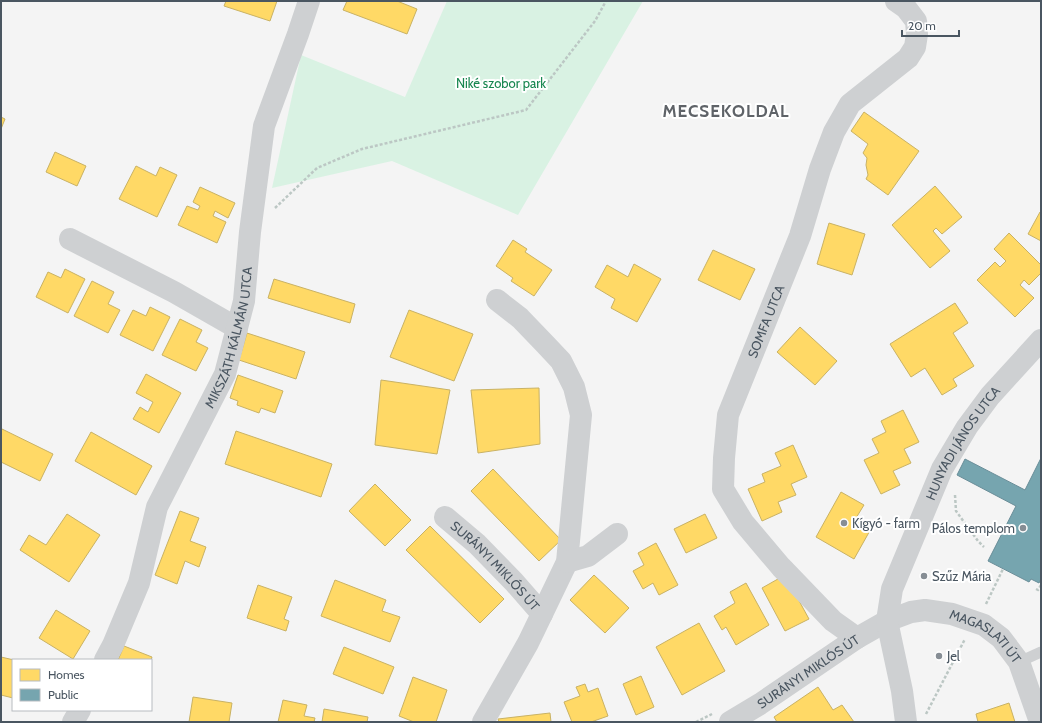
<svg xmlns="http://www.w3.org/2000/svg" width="1042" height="723" font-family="Cabin,sans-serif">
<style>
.green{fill:#d9f2e3}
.homes{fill:#ffd966;stroke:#c9b264}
.public{fill:#76a5af;stroke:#698d98}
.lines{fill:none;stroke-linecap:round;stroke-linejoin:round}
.path{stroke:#bcc7c4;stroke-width:2.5;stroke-dasharray:3 2;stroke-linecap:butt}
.service{stroke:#ced0d2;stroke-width:11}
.minor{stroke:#ced0d2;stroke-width:22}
.tertiary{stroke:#ced0d2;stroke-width:22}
.poi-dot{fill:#868d94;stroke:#fff;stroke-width:1.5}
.labels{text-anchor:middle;stroke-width:4;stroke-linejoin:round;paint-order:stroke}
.park-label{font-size:13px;fill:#17864f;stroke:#fff}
.street-label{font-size:13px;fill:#4a5661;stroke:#fff}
.poi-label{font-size:13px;fill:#4a5661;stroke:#fff;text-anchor:start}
.district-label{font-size:17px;font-weight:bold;letter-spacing:1px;fill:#5f6368;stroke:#fff}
</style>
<rect width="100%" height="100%" fill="#f4f4f4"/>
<polygon class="green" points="447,1 643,1 518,215 392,161 272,188 301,55 405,97"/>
<g class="homes">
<polygon points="226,1 277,1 270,21 224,6"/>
<polygon points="347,1 397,1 417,9 407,34 343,10"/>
<polygon points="864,112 919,151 888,195 866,179 868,175 866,165 867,158 863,153 868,144 851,131"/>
<polygon points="1,117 5,119 1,129"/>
<polygon points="55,152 86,166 77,186 46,172"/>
<polygon points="136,166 156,176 160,167 177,175 157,217 119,199"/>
<polygon points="935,186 962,217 942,234 936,228 933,231 950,251 930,268 892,225"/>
<polygon points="200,187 235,203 228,218 215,211 213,216 226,222 217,243 178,225 187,206 198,210 200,206 193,202"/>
<polygon points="1040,212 1041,212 1041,241 1028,234"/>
<polygon points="829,223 865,234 852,275 817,264"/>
<polygon points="1009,233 1041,265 1041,273 1029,285 1024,280 1020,285 1034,298 1015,317 977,280 995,262 1000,267 1006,261 994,249"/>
<polygon points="513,240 527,249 525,252 552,270 534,296 511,281 513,278 496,266"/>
<polygon points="713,250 755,269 740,300 698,280"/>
<polygon points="634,264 661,279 637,322 611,308 615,299 595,287 607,265 628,277"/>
<polygon points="65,269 85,279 68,313 36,297 48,272 61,278"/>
<polygon points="274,279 355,304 350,323 268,298"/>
<polygon points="92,281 114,292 108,304 120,310 108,333 74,316"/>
<polygon points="955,303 968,323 953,333 974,366 953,379 957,386 942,395 925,368 911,377 890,344"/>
<polygon points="150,307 170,317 153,351 120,335 133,310 146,316"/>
<polygon points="409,310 473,334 454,381 390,357"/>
<polygon points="180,319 202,330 196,342 208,348 196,371 162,355"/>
<polygon points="800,327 837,361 815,385 777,352"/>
<polygon points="247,333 305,352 296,379 239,360"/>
<polygon points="146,374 181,393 159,433 133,419 140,407 148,412 153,402 136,393"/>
<polygon points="238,375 283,391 275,413 261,408 259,413 237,405 238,401 230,398"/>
<polygon points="381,380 450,390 437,454 375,445"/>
<polygon points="539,388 540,444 478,453 471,390"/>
<polygon points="903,410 919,442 904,449 911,463 893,471 900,485 881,494 864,460 879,453 872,439 886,432 881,421"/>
<polygon points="2,429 53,454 40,481 1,462 1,431"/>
<polygon points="236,431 332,464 321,497 225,464"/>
<polygon points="91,432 152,466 136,495 75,461"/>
<polygon points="793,445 807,477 791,484 796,495 778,502 782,512 762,521 748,489 765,482 762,474 781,466 775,453"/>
<polygon points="493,469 561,540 539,561 471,491"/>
<polygon points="375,484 411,520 385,546 349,511"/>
<polygon points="841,492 864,505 856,518 872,527 854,559 816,537"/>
<polygon points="180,511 199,518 190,541 206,547 199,567 185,561 177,584 155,575"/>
<polygon points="67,514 100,535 69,582 20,550 29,535 46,545"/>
<polygon points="705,514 717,538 686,553 674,529"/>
<polygon points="430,526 504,599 480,623 406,550"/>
<polygon points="656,543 678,585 659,595 653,583 643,589 633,571 644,565 638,553"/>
<polygon points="594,575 629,608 605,633 570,600"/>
<polygon points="785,575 809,619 785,631 762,588"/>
<polygon points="335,580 386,600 382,611 400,617 390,642 321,616"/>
<polygon points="746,583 769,625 736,645 726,627 722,630 714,616 735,603 730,592"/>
<polygon points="258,585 292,597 284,619 289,621 286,631 247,618"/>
<polygon points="56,610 90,631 73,659 39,638"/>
<polygon points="699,623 725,671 682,695 656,647"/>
<polygon points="124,646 152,657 151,660 118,660"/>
<polygon points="344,647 394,667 383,694 333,674"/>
<polygon points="1,657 14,660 13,698 1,695"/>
<polygon points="641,676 654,707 636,715 623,684"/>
<polygon points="413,677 447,690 436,722 414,722 399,716"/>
<polygon points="585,684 588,692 598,688 608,716 591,722 572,722 564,702 580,696 576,687"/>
<polygon points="818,687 833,710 842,705 854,722 777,722 774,717"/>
<polygon points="193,697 232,703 229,722 189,722"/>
<polygon points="283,700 307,705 304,716 315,718 314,722 278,722"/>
<polygon points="1009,703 1015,722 978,722 976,714"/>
<polygon points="324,709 368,717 367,722 322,722"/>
<polygon points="550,713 551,722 499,722 498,719"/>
</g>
<polygon class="public" points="1041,458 1041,579 1039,583 1031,579 1029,582 988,561 1016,506 957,475 965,459 1025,490"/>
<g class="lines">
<g class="path">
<polyline points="275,208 317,168 362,149 526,110 595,21 606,1"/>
<polyline points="955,495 956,511 978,541 984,547"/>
<polyline points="1036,589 1038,590 1041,585"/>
<polyline points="986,604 1003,569"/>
<polyline points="926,714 965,639"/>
<polyline points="696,722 712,714"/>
</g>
<polyline class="service" points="1019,662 1041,652"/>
<g class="minor">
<polyline points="70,239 174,292 237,328"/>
<polyline points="497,300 520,318 545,344 561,361 574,387 581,415 567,562 542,614"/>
<path id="s1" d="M445 517 477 544 514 582 542 614 528 643 483 722"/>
<polyline points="567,562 588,556 617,534"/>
<path id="s2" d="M857 638 833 621 781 567 743 522 723 489 724 458 728 415 800 236 820 169 834 132 850 104 908 58 915 47 917 34 916 21 906 8 896 1"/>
<path id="s3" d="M105 660 113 645 139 583 157 507 225 374 244 301 250 232 264 126 298 34 309 1"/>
<polyline points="73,722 80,710"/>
</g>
<g class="tertiary">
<path id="s4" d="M730 722 760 704 857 638 887 621 911 612 925 610 952 614 984 625 1001 638 1019 662 1040 722"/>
<path id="s5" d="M906 722 902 691 887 621 892 589 942 469 967 427 990 396 1041 340"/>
</g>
</g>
<g class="poi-dot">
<circle cx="844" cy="523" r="4"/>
<circle cx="1023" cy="528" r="4"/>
<circle cx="924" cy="576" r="4"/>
<circle cx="939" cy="656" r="4"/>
</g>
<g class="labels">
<g class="park-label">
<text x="501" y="88">Niké szobor park</text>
</g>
<g class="street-label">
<text dy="5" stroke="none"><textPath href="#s2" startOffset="377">SOMFA UTCA</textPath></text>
<text dy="5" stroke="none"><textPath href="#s3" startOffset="348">MIKSZÁTH KÁLMÁN UTCA</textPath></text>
<text dy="5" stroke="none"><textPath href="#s5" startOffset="298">HUNYADI JÁNOS UTCA</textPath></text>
<text dy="5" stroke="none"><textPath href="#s1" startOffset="70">SURÁNYI MIKLÓS ÚT</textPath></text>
<text dy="5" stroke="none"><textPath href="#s4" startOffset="295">MAGASLATI ÚT</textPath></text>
<text dy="5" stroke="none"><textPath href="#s4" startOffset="93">SURÁNYI MIKLÓS ÚT</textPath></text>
</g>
<g class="poi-label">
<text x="852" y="528">Kígyó - farm</text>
<text x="1015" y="533" text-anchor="end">Pálos templom</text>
<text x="932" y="581">Szűz Mária</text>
<text x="947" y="661">Jel</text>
</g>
<g class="district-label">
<text x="726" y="117">MECSEKOLDAL</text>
</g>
</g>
<rect width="1042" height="723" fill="none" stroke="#4a5661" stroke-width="4"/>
<rect x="12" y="659" width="140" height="52" fill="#ffffff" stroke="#b7bbc0"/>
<rect x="20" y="669" width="20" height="12" fill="#ffd966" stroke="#b7bbc0"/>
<text x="48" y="679" font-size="12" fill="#4a5661">Homes</text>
<rect x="20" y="689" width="20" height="12" fill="#76a5af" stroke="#b7bbc0"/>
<text x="48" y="699" font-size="12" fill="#4a5661">Public</text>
<path d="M902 30v6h57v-6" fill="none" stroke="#4a5661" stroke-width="2"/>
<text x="908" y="30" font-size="12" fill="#4a5661" stroke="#ffffff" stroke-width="3" paint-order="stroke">20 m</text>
</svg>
